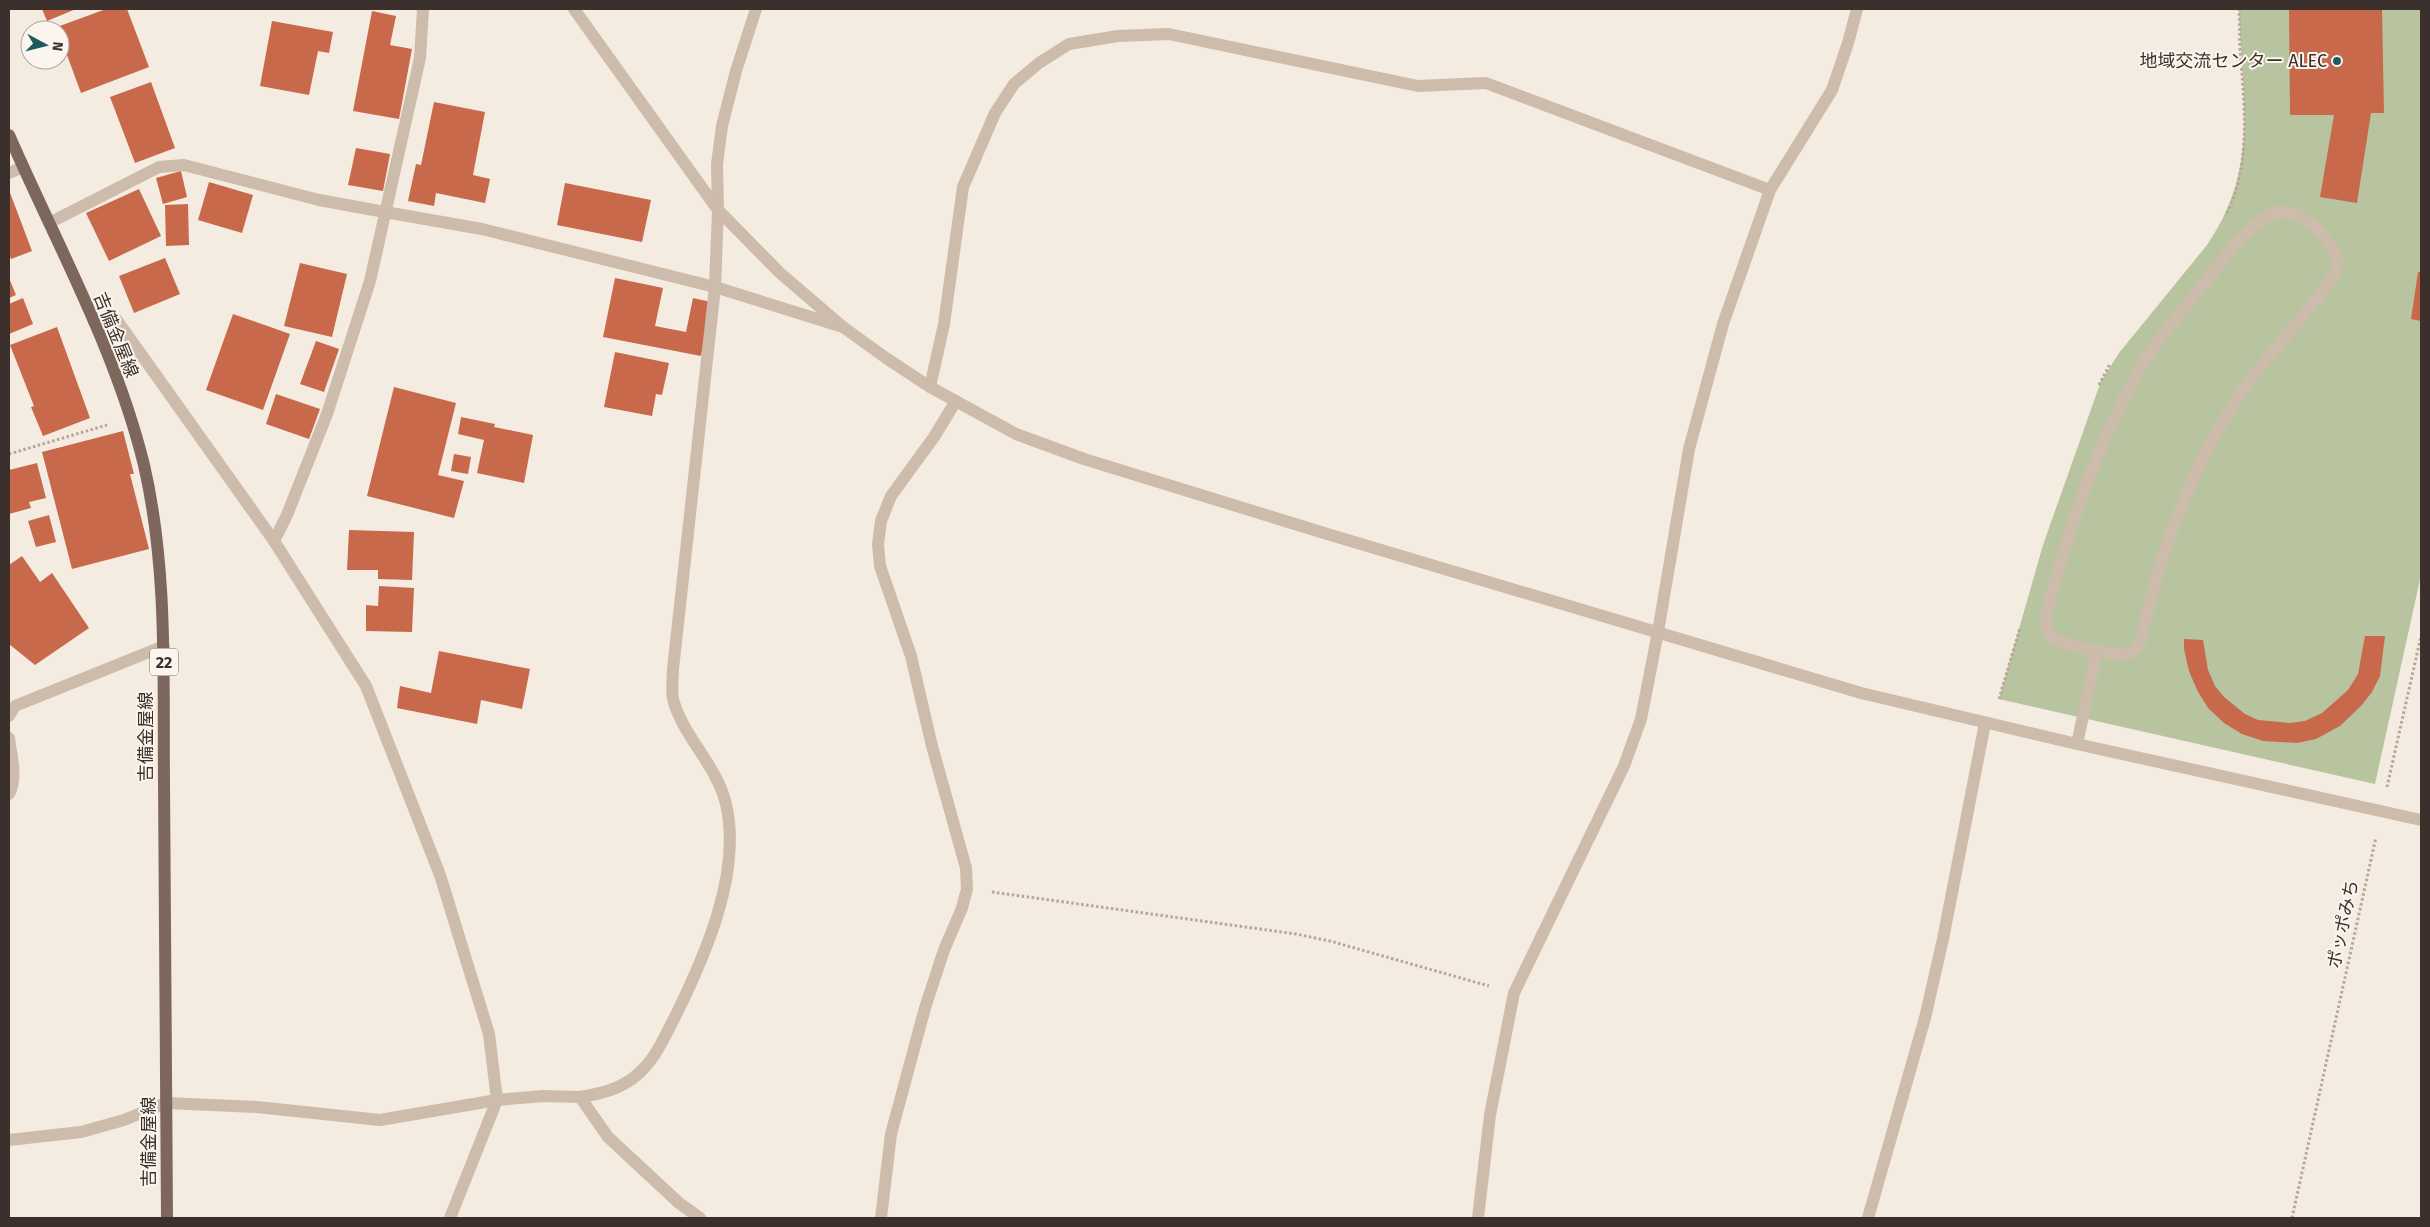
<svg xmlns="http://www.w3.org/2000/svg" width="2430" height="1227" font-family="'Fira Sans','Noto Sans JP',sans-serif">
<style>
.green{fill:#b8c4a0}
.building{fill:#c8694b}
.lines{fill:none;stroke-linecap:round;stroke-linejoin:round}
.path{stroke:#b9a596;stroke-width:3;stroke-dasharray:2.5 2.5;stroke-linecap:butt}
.service{stroke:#cdbbac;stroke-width:12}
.minor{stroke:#cdbbac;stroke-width:12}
.tertiary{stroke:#cdbbac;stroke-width:12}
.primary{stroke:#7d675c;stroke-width:12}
.poi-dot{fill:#1f5a5e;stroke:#fbf5ee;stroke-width:2}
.labels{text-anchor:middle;stroke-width:4;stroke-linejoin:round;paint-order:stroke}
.shield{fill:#fbf5ee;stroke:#756b66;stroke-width:1}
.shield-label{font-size:16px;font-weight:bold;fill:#3b302b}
.poi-label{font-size:18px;fill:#3b302b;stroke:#fbf5ee;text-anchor:end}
.street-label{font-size:18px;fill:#3b302b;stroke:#fbf5ee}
</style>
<rect width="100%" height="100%" fill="#f4ebe1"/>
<path class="green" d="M2239 9H2421V575L2375 784 1999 699 2043 545 2101 381 2119 353 2207 245C2261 166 2241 97 2239 9Z"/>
<g class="building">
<polygon points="42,9 76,9 47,21"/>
<polygon points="106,9 127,9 149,67 81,93 60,36 60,30 57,27"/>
<polygon points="2289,9 2382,9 2384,113 2371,113 2357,203 2320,197 2334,115 2290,115"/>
<polygon points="372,11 396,16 390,45 412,49 399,119 353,111"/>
<polygon points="272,21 333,32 329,53 318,51 309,95 260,86"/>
<polygon points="151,82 175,148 135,163 110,97"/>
<polygon points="434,102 485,112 473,175 490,179 485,203 436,193 434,206 408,201 416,164 421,165"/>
<polygon points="356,148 390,154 383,191 348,185"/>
<polygon points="181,171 187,197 163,204 156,178"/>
<polygon points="209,182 253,195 242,233 198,220"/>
<polygon points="565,183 651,200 642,242 557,225"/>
<polygon points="139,189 161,236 109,261 86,213"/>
<polygon points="9,190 32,251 11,259 9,254"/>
<polygon points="188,204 189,245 166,246 165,205"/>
<polygon points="165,258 180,294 134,313 119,276"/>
<polygon points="300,263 347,274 332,337 284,326"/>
<polygon points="2418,272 2421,272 2421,321 2411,319"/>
<polygon points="9,278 16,295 9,298"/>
<polygon points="615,278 663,288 655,326 686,332 693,298 711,302 701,356 603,337"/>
<polygon points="23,298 33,324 9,334 9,304"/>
<polygon points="233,314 290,334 263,410 206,390"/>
<polygon points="57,327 90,418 43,436 31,407 34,406 10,345"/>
<polygon points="316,341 339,349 324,392 300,384"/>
<polygon points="615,352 669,363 662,395 656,394 652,416 604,407"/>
<polygon points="394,387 456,403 438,475 464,481 454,518 367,496"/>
<polygon points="276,394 320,409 309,439 266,424"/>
<polygon points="461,417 495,424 494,427 533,435 524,483 477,473 484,440 458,434"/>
<polygon points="123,431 134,474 130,474 149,549 72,569 42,452"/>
<polygon points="454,454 471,457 468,474 451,471"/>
<polygon points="37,463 46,498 29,502 31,508 9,514 9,470"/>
<polygon points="49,515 56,542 36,547 28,521"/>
<polygon points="349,530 414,532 412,580 378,579 378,570 347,570"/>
<polygon points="22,556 40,582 52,573 89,628 35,665 9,644 9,565"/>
<polygon points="379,586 414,588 412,632 366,631 366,605 378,606"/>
<polygon points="2365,636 2385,636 2380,676 2372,692 2361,706 2340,726 2316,739 2297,743 2263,741 2242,734 2224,723 2208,708 2197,690 2189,671 2184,649 2184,639 2203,640 2208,670 2215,686 2224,697 2245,714 2258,720 2290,723 2305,721 2322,713 2348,690 2358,674"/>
<polygon points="439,651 530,669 522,709 481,700 477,724 397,708 400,686 431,693"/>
</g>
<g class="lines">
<g class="path">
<path d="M2227 213C2250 165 2245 113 2241 62 2239 45 2240 27 2239 9"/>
<polyline points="2099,385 2110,364"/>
<polyline points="9,454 107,425"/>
<polyline points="1999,699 2020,628"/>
<polyline points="2387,787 2421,636"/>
<polyline points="992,892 1296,934 1330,941 1489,986"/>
<polyline points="2292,1218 2376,837"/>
</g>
<g class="service">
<path d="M2277 212C2280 212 2285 211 2289 212 2305 215 2336 245 2337 261 2338 269 2334 274 2331 280 2303 319 2268 353 2241 393 2204 447 2177 510 2158 572 2151 595 2146 619 2140 643 2137 646 2134 652 2130 653 2119 658 2062 645 2053 637 2048 632 2046 628 2046 621 2046 604 2058 572 2063 555 2082 490 2106 429 2139 370 2159 336 2187 305 2212 274 2229 252 2250 221 2277 212Z"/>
<polyline points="49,223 159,167 184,165 319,200 385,212"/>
<polyline points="2077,744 2097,650"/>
</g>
<g class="minor">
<polyline points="9,173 23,167"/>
<polyline points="385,212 482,229 715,287 843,327"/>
<polyline points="94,322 116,319 274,541 366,686 440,875 489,1034 497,1100 450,1218"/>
<polyline points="930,387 944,324 963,187 995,113 1014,84 1039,63 1069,44 1118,36 1169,34 1418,86 1486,83 1770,190"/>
<polyline points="274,541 287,515 327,414 370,281 420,58 423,9"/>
<polyline points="9,716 15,706 164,646"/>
<path d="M9 738C11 755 18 778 9 794"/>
<path d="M580 1097C606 1093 628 1087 646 1066 659 1052 666 1033 675 1017 705 956 742 873 726 804 717 765 683 737 673 699 671 690 673 679 673 669L715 287 718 210 717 164 722 126 736 71 756 9"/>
<polyline points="9,1140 81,1132 124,1120 166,1103 257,1107 380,1120 497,1100 543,1096 580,1097 608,1137 679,1203 700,1218"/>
<polyline points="881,1218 891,1134 925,1008 944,950 962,908 967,889 966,868 932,746 911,656 880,566 878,544 881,521 891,496 934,437 956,401"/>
<polyline points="1478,1218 1490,1115 1514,993 1624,766 1641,719 1658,632 1689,449 1723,324 1770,190 1832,90 1848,43 1857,9"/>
<polyline points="1868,1218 1925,1018 1943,939 1985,723"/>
</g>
<polyline class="tertiary" points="574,9 718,210 780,273 843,327 886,358 930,387 1016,434 1084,459 1324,533 1861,693 2077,744 2421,820"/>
<path class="primary" d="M9 135C56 243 116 350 144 465 168 569 163 677 164 782 165 928 166 1073 167 1218"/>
</g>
<circle class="poi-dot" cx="2337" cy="61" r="5"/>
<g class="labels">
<rect class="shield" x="150" y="648.5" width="28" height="27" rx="4"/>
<g class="shield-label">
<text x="164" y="668">22</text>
</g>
<g class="poi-label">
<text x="2327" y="67">地域交流センター ALEC</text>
</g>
<g class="street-label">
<text transform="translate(116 335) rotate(68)" y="6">吉備金屋線</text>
<text transform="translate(146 737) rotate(-90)" y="6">吉備金屋線</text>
<text transform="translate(2343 924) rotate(-78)" y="6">ポッポみち</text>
<text transform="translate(149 1142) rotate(-90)" y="6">吉備金屋線</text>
</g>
</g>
<rect width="2430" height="1227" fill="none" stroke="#3b302b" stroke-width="20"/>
<g transform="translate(45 45) rotate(97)"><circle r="24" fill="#fbf5ee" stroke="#aea6a0"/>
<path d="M0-4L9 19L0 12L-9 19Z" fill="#1f5a5e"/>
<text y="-8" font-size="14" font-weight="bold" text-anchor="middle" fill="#3b302b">N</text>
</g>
</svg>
